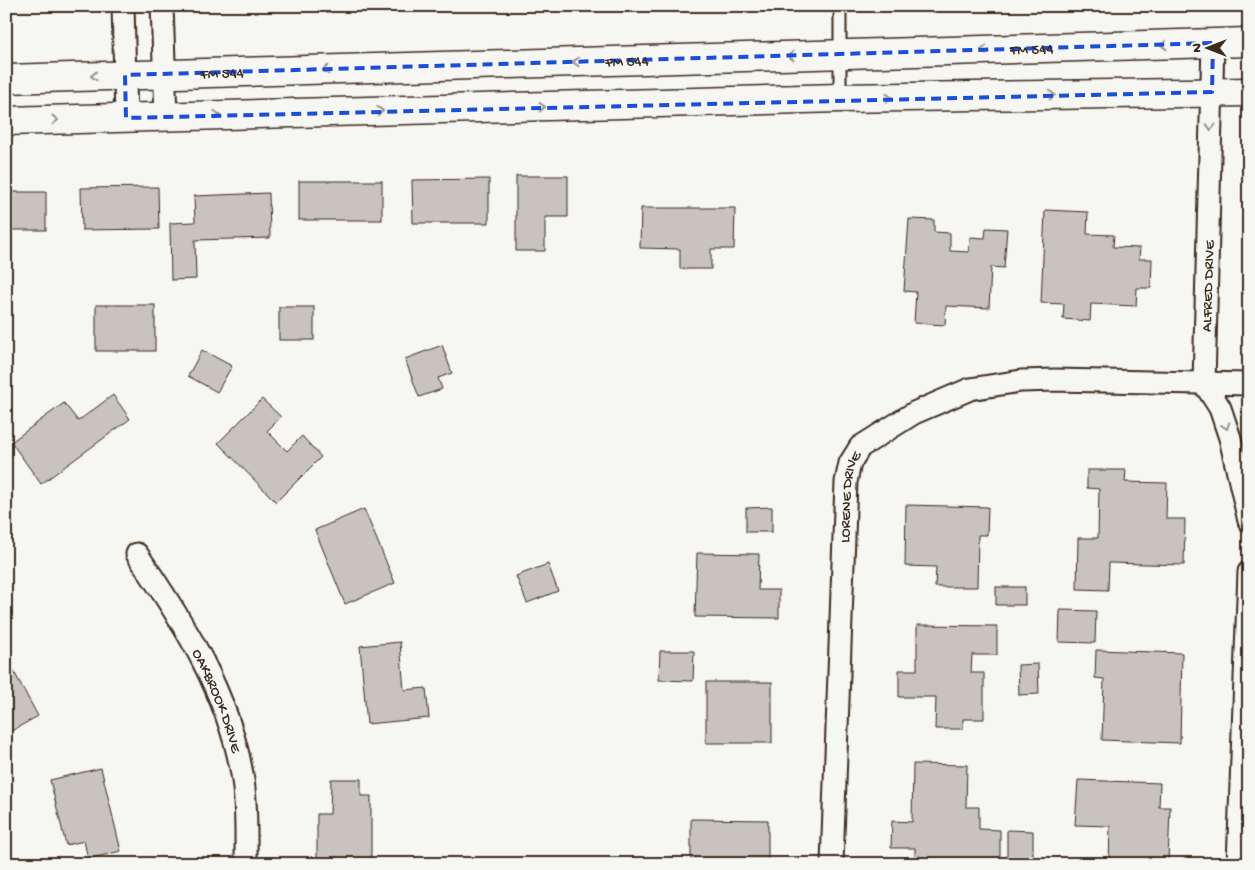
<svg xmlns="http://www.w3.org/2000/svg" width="1255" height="870" font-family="'Gochi Hand',sans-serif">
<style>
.building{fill:#c8c3be;stroke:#3b2a1e}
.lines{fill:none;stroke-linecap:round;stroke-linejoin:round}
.lane-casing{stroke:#3b2a1e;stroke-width:15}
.street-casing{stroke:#3b2a1e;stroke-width:25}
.secondary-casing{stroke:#3b2a1e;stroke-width:31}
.lane{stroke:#f6f6f2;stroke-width:11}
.street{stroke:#f6f6f2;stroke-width:21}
.secondary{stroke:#f6f6f2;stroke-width:28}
.oneway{stroke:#989088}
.marked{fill:none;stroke:#1d4ed8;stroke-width:4;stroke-dasharray:10 6;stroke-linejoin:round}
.labels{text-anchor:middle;stroke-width:5;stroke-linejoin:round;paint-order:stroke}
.street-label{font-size:15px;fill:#3b2a1e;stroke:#f6f6f2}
</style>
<rect width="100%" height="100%" fill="#f6f6f2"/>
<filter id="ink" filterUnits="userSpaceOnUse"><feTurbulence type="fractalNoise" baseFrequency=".02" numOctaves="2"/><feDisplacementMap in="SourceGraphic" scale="10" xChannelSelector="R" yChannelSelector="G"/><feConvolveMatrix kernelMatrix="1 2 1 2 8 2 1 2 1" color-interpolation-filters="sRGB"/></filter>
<g filter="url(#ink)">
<g class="building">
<polygon points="516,176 568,176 568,217 545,217 545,251 516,251"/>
<polygon points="489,179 489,223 413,223 412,180"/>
<rect x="299" y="181" width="83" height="39"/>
<polygon points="158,187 159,229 82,230 81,188"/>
<rect x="6" y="192" width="40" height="38"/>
<polygon points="269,193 270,238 195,240 196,279 171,280 170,223 195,222 194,196"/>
<polygon points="641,208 735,208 734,249 711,249 711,269 680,269 680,249 640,248"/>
<polygon points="1045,210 1088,212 1087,234 1114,235 1113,247 1140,248 1139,259 1152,259 1151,288 1137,288 1136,306 1091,304 1090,321 1063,319 1064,304 1041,303"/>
<polygon points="909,219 934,220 934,232 950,233 950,251 969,252 970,237 985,238 986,228 1007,229 1004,268 991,267 989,308 946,306 945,325 914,323 916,292 904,291"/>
<rect x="96" y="305" width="59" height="46"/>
<rect x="279" y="307" width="35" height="33"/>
<polygon points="442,345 452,373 438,378 442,389 419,397 405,359"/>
<polygon points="202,350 232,366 217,392 188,376"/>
<polygon points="113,395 130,419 41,484 11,442 64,403 78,421"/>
<polygon points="262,399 281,417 267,431 287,451 302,436 321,457 276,502 218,443"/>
<polygon points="1087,470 1126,470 1125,482 1167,483 1166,519 1185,519 1184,565 1109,563 1108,590 1077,589 1078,538 1098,538 1099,489 1087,488"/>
<polygon points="906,505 988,507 987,535 978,535 977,587 935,587 936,567 905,566"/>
<polygon points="772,507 772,532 746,532 746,508"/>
<polygon points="364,509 395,583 345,604 315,530"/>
<polygon points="697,553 759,554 758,590 779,590 779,618 695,617"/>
<polygon points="548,564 558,591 527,603 516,576"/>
<rect x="996" y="587" width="29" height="18"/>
<polygon points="1060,610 1096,611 1095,643 1059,642"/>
<polygon points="917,625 997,626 997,655 972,655 971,673 984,673 984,719 963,719 963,729 935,729 936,697 899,697 899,670 917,670"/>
<polygon points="400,642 404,690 426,688 429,718 367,724 360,646"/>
<polygon points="1096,650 1182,653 1180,743 1102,740 1104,679 1095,678"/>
<polygon points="660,651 694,651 693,681 659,680"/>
<polygon points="6,657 38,716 6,734"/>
<polygon points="1038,664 1039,694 1019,695 1018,665"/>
<rect x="706" y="682" width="66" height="61"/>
<polygon points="913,764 967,765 966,807 979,807 979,829 1000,830 1000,864 915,864 915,848 891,848 892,821 912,822"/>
<polygon points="101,768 121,851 88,859 84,841 66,845 50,780"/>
<polygon points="331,779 361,779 361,796 371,796 371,861 317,861 317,814 330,814"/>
<polygon points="1078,780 1160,783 1159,807 1170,807 1168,864 1109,864 1110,826 1075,825"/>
<polygon points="691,819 768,820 768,864 691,864"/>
<polygon points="1007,830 1033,831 1033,864 1007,864"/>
</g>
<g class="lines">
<defs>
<polyline id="lane" points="840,6 840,98"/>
<g id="street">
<polyline points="123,6 126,118"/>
<polyline points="162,6 166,117"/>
<polyline points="1213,43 1204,383 1220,408 1230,438 1249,521"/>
<path id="s1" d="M137 554C184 623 230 695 243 780 247 808 246 836 246 864"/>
<path id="s2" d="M832 864 846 482 850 463 860 447 914 413 970 389 1021 381 1055 380 1249 384"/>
<polyline points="1238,864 1249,572"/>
</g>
<g id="secondary">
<path id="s3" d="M6 79 1249 42"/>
<polyline points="6,121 840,98 1249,92"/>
</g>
</defs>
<use href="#lane" class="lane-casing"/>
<use href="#street" class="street-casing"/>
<use href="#secondary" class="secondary-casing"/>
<use href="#lane" class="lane"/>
<use href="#street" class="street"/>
<use href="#secondary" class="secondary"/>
</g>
<defs><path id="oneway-chevron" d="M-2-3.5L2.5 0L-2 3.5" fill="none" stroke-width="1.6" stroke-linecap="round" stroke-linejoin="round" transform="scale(1.25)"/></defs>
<g class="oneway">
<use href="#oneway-chevron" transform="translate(1164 45) rotate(178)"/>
<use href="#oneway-chevron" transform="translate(984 50) rotate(178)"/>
<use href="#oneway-chevron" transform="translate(791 56) rotate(178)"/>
<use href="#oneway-chevron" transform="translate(576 62) rotate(178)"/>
<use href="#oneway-chevron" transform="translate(326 70) rotate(178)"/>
<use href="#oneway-chevron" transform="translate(94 76) rotate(178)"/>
<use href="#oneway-chevron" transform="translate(1052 95) rotate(-1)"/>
<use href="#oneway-chevron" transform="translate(889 98) rotate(-1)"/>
<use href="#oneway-chevron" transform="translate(542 107) rotate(-2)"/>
<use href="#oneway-chevron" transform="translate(380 111) rotate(-2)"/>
<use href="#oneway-chevron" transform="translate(217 115) rotate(-2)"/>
<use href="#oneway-chevron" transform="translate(55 120) rotate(-1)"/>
<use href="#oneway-chevron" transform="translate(1211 127) rotate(92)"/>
<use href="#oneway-chevron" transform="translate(1226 426) rotate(72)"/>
</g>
</g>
<path class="marked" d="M1213 43 1212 92 126 118 125 75Z"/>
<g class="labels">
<g class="street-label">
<text dy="5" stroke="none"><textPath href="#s3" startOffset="1026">FM 544</textPath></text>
<text dy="5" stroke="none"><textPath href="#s3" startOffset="621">FM 544</textPath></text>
<text dy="5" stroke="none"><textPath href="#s3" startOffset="216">FM 544</textPath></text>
<text transform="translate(1207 286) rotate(-88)" y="5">ALFRED DRIVE</text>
<text dy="5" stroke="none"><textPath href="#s2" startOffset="368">LORENE DRIVE</textPath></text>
<text dy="5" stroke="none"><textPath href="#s1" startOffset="168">OAKBROOK DRIVE</textPath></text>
</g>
</g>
<rect width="1255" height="870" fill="none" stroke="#f6f6f2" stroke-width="25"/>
<rect x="12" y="12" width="1230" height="845" fill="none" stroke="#3b2a1e" stroke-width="2" filter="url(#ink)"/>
<g transform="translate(1208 48) rotate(270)" stroke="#f6f6f2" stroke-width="4" paint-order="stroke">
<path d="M0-4L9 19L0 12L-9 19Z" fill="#3b2a1e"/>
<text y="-8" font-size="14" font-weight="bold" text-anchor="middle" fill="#3b2a1e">N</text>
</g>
</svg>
